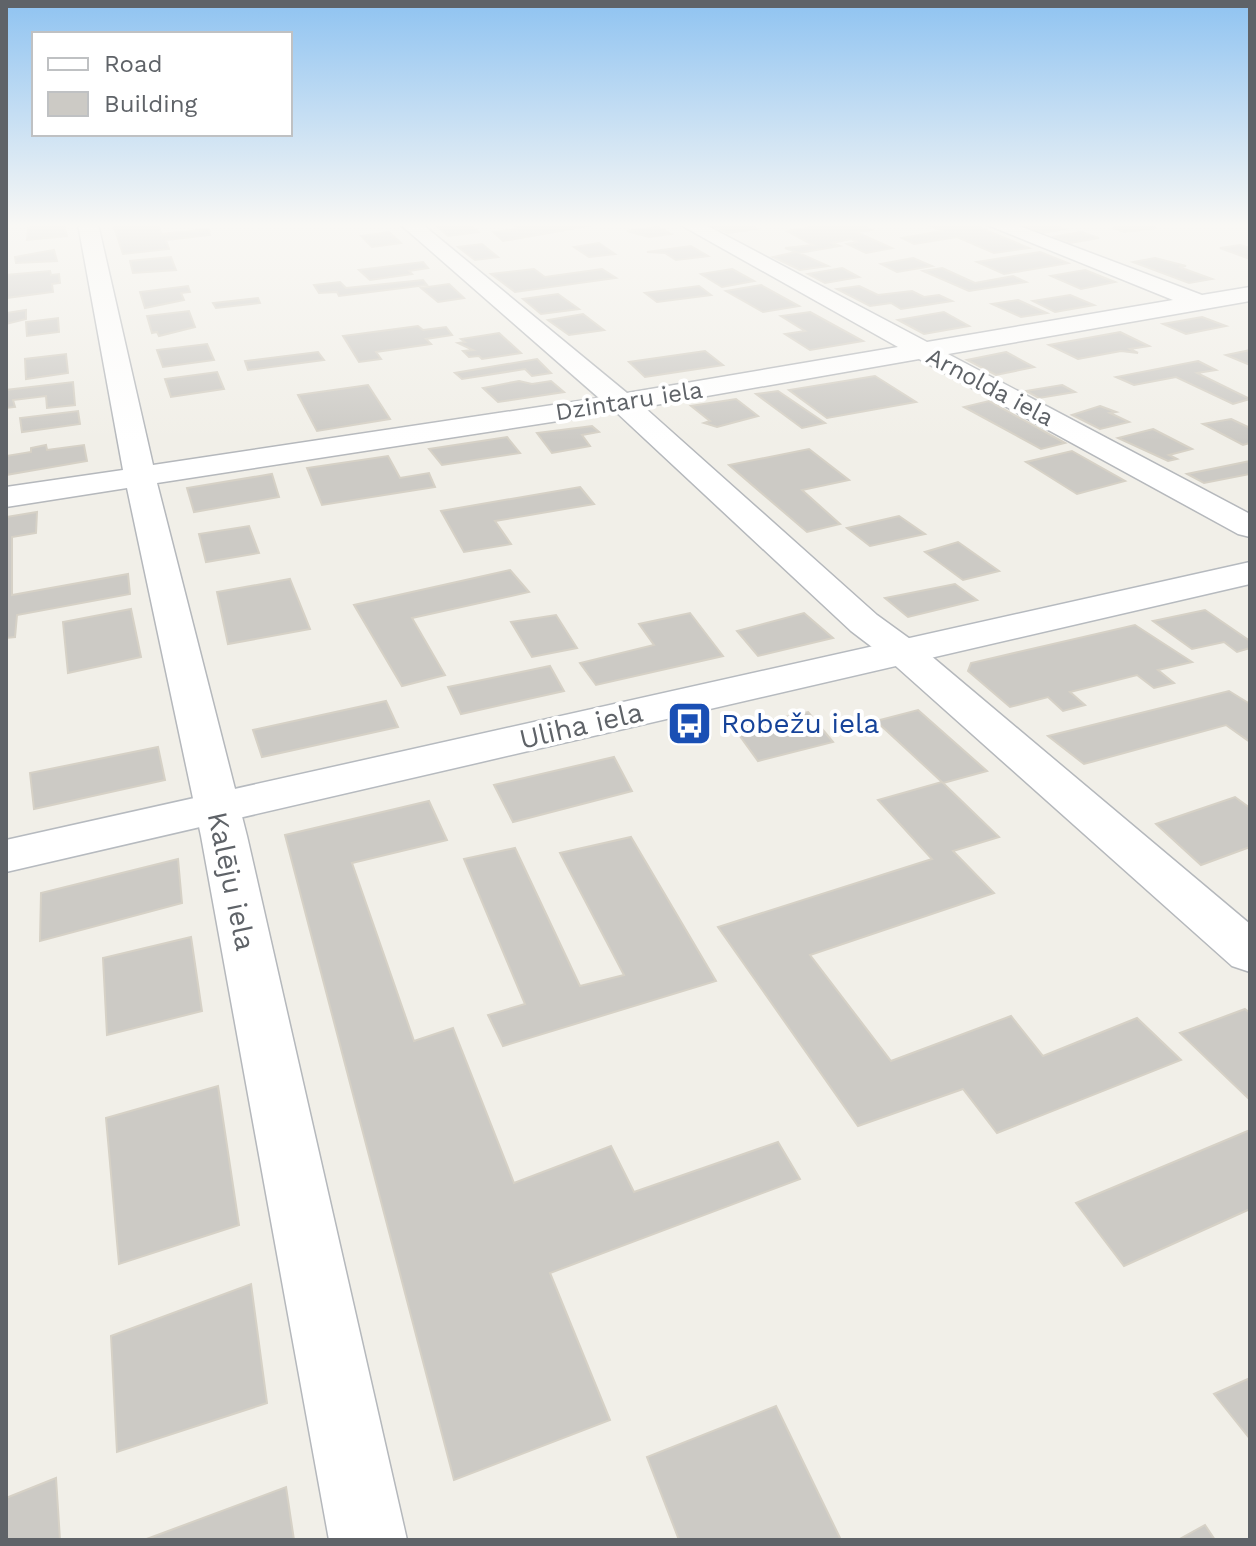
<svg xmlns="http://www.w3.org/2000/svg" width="1256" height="1546" font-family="'Work Sans',sans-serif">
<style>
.building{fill:#cccac5;stroke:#d6d1c6;stroke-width:2}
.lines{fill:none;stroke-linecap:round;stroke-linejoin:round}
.minor-casing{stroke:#b5b8bc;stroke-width:3}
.secondary-casing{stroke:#b6babf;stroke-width:3}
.minor{fill:#fff;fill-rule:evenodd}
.secondary{fill:#fff;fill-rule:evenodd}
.labels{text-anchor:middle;stroke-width:8;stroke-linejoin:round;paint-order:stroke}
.far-street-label{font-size:24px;fill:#5f6368;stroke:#fff}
.transit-label{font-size:28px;fill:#164399;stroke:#fff;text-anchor:start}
.street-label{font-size:28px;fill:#5f6368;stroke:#fff}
</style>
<rect width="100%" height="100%" fill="#f1efe8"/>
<g class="building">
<polygon points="64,224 67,236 27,240 28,228"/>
<polygon points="113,224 158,224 161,234 209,229 210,235 166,240 169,249 123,254"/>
<polygon points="434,224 469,224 479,232 448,236"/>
<polygon points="512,224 592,224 593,225 503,241 493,232 519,229"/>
<polygon points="710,224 748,224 757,229 728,233"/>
<polygon points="814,224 859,224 872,230 856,232 892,248 866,253 847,244 857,242 851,239 832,243 840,246 799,253 828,266 800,270 773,257 796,252 785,248 813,245 787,231 818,226"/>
<polygon points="926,224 971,224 1029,248 994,253 957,237 914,244 902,238 942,231"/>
<polygon points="1021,224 1051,224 1065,229 1043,233"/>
<polygon points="1140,224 1157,228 1124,232 1113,228"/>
<polygon points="658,227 671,234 649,237 627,231"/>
<polygon points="389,232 401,243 372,247 361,236"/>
<polygon points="1081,232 1099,238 1070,243 1052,237"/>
<polygon points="599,243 615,254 589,257 574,247"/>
<polygon points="482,244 498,257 475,260 458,247"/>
<polygon points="1240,245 1250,248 1250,259 1220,248"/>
<polygon points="691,246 708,256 676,260 665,253 647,252"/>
<polygon points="54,250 57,261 16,263 15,257"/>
<polygon points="1040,252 1068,263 1004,274 977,262"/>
<polygon points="171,257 176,270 133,273 130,261"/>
<polygon points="913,258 932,266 897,272 881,264"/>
<polygon points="1155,258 1186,266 1179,267 1212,279 1189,283 1133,262"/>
<polygon points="423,262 428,268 409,271 412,274 370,280 359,270"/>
<polygon points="842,268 859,277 825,283 808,274"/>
<polygon points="942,268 975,283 1013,276 1026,282 969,291 923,271"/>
<polygon points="534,269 545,277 602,269 616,278 515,292 491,274"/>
<polygon points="732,269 754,281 722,287 701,274"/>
<polygon points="1085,270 1115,282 1081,289 1051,276"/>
<polygon points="50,271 51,275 59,274 60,283 52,284 53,292 6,298 6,275"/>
<polygon points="423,280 427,285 339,296 337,292 319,293 314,285 340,282 346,288"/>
<polygon points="449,284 464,298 438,302 421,288"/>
<polygon points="761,285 799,306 763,312 726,291"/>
<polygon points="188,286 190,292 181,293 184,300 145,308 140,292"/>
<polygon points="699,286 711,295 657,302 645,293"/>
<polygon points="859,286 878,295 912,291 924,297 939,295 952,301 901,309 891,303 870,306 837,289"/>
<polygon points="558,294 579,309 541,314 523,299"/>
<polygon points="1070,295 1094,305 1055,312 1033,301"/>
<polygon points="258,298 260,303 216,308 213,303"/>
<polygon points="1018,300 1047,313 1021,317 992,304"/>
<polygon points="26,310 26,319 6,324 6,313"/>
<polygon points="189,311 195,327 159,336 157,332 152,333 147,316"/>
<polygon points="810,312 863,341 810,350 785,334 805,331 781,316"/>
<polygon points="944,312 969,326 924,334 898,320"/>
<polygon points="583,314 604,330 569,335 548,320"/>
<polygon points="1202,317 1226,326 1186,334 1163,324"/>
<polygon points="58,318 59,332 27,336 26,322"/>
<polygon points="418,326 423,330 446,327 452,335 426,339 431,344 376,352 381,359 359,362 343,336"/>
<polygon points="1120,332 1149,346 1130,349 1138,353 1121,351 1078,359 1049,345"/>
<polygon points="499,333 521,353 482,359 479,356 469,357 463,351 473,350 458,343 465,342 461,339"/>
<polygon points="207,344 214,360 163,367 157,350"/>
<polygon points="1250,350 1250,365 1226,355"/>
<polygon points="705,351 723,365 645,377 629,362"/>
<polygon points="318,352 324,360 248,370 245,361"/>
<polygon points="1006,352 1034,367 996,375 967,360"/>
<polygon points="66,354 68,373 26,379 25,359"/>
<polygon points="537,359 551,373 532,376 525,369 462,379 455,373"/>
<polygon points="1198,361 1216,370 1197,373 1250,399 1233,404 1176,377 1134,385 1116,377"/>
<polygon points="217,372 224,389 171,397 165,379"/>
<polygon points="875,376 916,402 827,418 789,390"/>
<polygon points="519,381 532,384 551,381 564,392 498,402 483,388"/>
<polygon points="73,382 75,405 47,408 46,396 13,400 15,407 6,408 6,390"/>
<polygon points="368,385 390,419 317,431 298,395"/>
<polygon points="1062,385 1075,392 1039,398 1026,391"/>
<polygon points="778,391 825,423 802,428 756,394"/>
<polygon points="736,399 758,416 717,427 704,423 710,421 691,406"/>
<polygon points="989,401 1065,443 1041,449 964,407"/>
<polygon points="1100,406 1116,412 1110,413 1129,422 1100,429 1072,415"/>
<polygon points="78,411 80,424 22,432 20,418"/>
<polygon points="1231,419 1250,428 1250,443 1243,445 1203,424"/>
<polygon points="592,426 599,432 582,435 590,446 552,453 537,433"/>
<polygon points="1153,429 1192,449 1169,455 1177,459 1168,461 1118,438"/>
<polygon points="507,437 520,453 442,465 429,449"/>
<polygon points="46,445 47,450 84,445 87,461 6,475 6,456 31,452 31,448"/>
<polygon points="809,449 849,480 802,490 840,524 807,532 729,465"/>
<polygon points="1072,451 1125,481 1077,494 1026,462"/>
<polygon points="388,456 400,478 429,473 435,487 322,505 307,468"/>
<polygon points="1250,461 1250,474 1204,483 1187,474"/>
<polygon points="272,474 279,497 194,512 187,488"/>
<polygon points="580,487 594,504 495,521 511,544 464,552 441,511"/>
<polygon points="37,512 36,533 12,537 12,595 128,574 130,594 17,615 15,637 6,638 6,517"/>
<polygon points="899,516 925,534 870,546 847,528"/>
<polygon points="249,526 259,553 206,562 199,534"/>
<polygon points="958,542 999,571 963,580 925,552"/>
<polygon points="510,570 529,592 412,618 445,675 402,686 354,605"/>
<polygon points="290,579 310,629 228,644 217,592"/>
<polygon points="955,584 977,600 908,617 885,598"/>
<polygon points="131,609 141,657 68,673 63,622"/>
<polygon points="1205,610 1250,641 1250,648 1237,652 1224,642 1192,649 1153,621"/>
<polygon points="690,613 723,656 596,685 580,663 654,645 639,624"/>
<polygon points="804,613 833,638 758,656 737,631"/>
<polygon points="556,615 577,648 532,657 511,622"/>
<polygon points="1135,625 1192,662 1158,670 1174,683 1154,688 1137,675 1070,692 1085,705 1063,711 1048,697 1010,707 968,671 971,663"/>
<polygon points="550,666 564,691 461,714 448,687"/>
<polygon points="1229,691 1250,704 1250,742 1226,725 1084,764 1048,736"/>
<polygon points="386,701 398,727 262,757 253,730"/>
<polygon points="918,710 987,771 943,783 999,837 953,851 994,893 810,955 891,1061 1011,1016 1043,1056 1137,1018 1181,1060 997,1133 963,1089 858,1126 718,927 932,859 878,800 942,782 876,721"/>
<polygon points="808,712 833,742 758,761 734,728"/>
<polygon points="158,747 165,780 34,809 30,773"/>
<polygon points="614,757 632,791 513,822 494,785"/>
<polygon points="1235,797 1250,808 1250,847 1201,865 1156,824"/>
<polygon points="429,801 447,840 352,863 414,1041 453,1028 514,1183 611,1146 634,1192 778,1142 800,1179 550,1273 610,1420 454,1480 285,835"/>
<polygon points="631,837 716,981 503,1046 488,1015 525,1004 464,859 515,848 580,986 624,975 560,853"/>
<polygon points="178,859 182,903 40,941 41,893"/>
<polygon points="191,937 202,1011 107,1035 103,958"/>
<polygon points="1245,1009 1250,1013 1250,1100 1180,1033"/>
<polygon points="218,1086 239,1225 119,1264 106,1118"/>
<polygon points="1250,1130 1250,1209 1124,1266 1076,1203"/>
<polygon points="251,1284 267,1403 117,1452 111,1336"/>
<polygon points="1250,1378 1250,1439 1214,1394"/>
<polygon points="776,1406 841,1540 679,1540 647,1457"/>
<polygon points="56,1478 60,1540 6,1540 6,1498"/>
<polygon points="286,1487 294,1540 144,1540"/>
<polygon points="1205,1525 1215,1540 1178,1540"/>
</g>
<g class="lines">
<defs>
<polygon id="minor" points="78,224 98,224 153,465 599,398 400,224 422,224 627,393 898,347 679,224 704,224 927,342 1173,300 985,224 1014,224 1202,295 1250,287 1250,301 948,354 1250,514 1250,537 1238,534 919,359 644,407 877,615 917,644 1250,924 1250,972 1232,966 889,660 851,631 616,412 157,483 247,836 407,1540 329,1540 201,836 127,488 6,507 6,487 123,470"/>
<polygon id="secondary" points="1250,562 1250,584 6,872 6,840"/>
</defs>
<use href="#minor" class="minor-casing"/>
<use href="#secondary" class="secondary-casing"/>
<use href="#minor" class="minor"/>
<use href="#secondary" class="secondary"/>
</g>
<linearGradient id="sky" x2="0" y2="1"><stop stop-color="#8fc3f1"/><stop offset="0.51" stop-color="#f9f8f5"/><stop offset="1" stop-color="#f9f8f5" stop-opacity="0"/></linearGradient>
<rect width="1256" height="441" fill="url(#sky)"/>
<defs>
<symbol id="bus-square" viewBox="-11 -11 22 22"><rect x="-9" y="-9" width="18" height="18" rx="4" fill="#1a4fb4" stroke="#fff"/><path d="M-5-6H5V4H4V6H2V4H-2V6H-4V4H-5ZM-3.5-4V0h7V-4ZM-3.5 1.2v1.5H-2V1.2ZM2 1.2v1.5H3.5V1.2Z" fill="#fff"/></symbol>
</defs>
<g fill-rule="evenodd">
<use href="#bus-square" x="664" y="698" width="51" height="51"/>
</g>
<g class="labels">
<g class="far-street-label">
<text transform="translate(990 387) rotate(28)" y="8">Arnolda iela</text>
<text transform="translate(629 401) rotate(-9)" y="8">Dzintaru iela</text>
</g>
<g class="transit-label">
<text x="721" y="733">Robežu iela</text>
</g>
<g class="street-label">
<text transform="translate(581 725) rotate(-13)" y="10">Uliha iela</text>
<text transform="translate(232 881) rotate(78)" y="10">Kalēju iela</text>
</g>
</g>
<rect width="1256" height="1546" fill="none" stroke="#5f6368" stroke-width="16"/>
<rect x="32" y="32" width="260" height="104" fill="#ffffff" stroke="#bfc1c3" stroke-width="2"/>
<rect x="48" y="58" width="40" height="12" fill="#ffffff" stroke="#bfc1c3" stroke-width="2"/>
<text x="104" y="72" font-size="24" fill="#5f6368">Road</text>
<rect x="48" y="92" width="40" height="24" fill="#cccac5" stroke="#bfc1c3" stroke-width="2"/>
<text x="104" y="112" font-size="24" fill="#5f6368">Building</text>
</svg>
